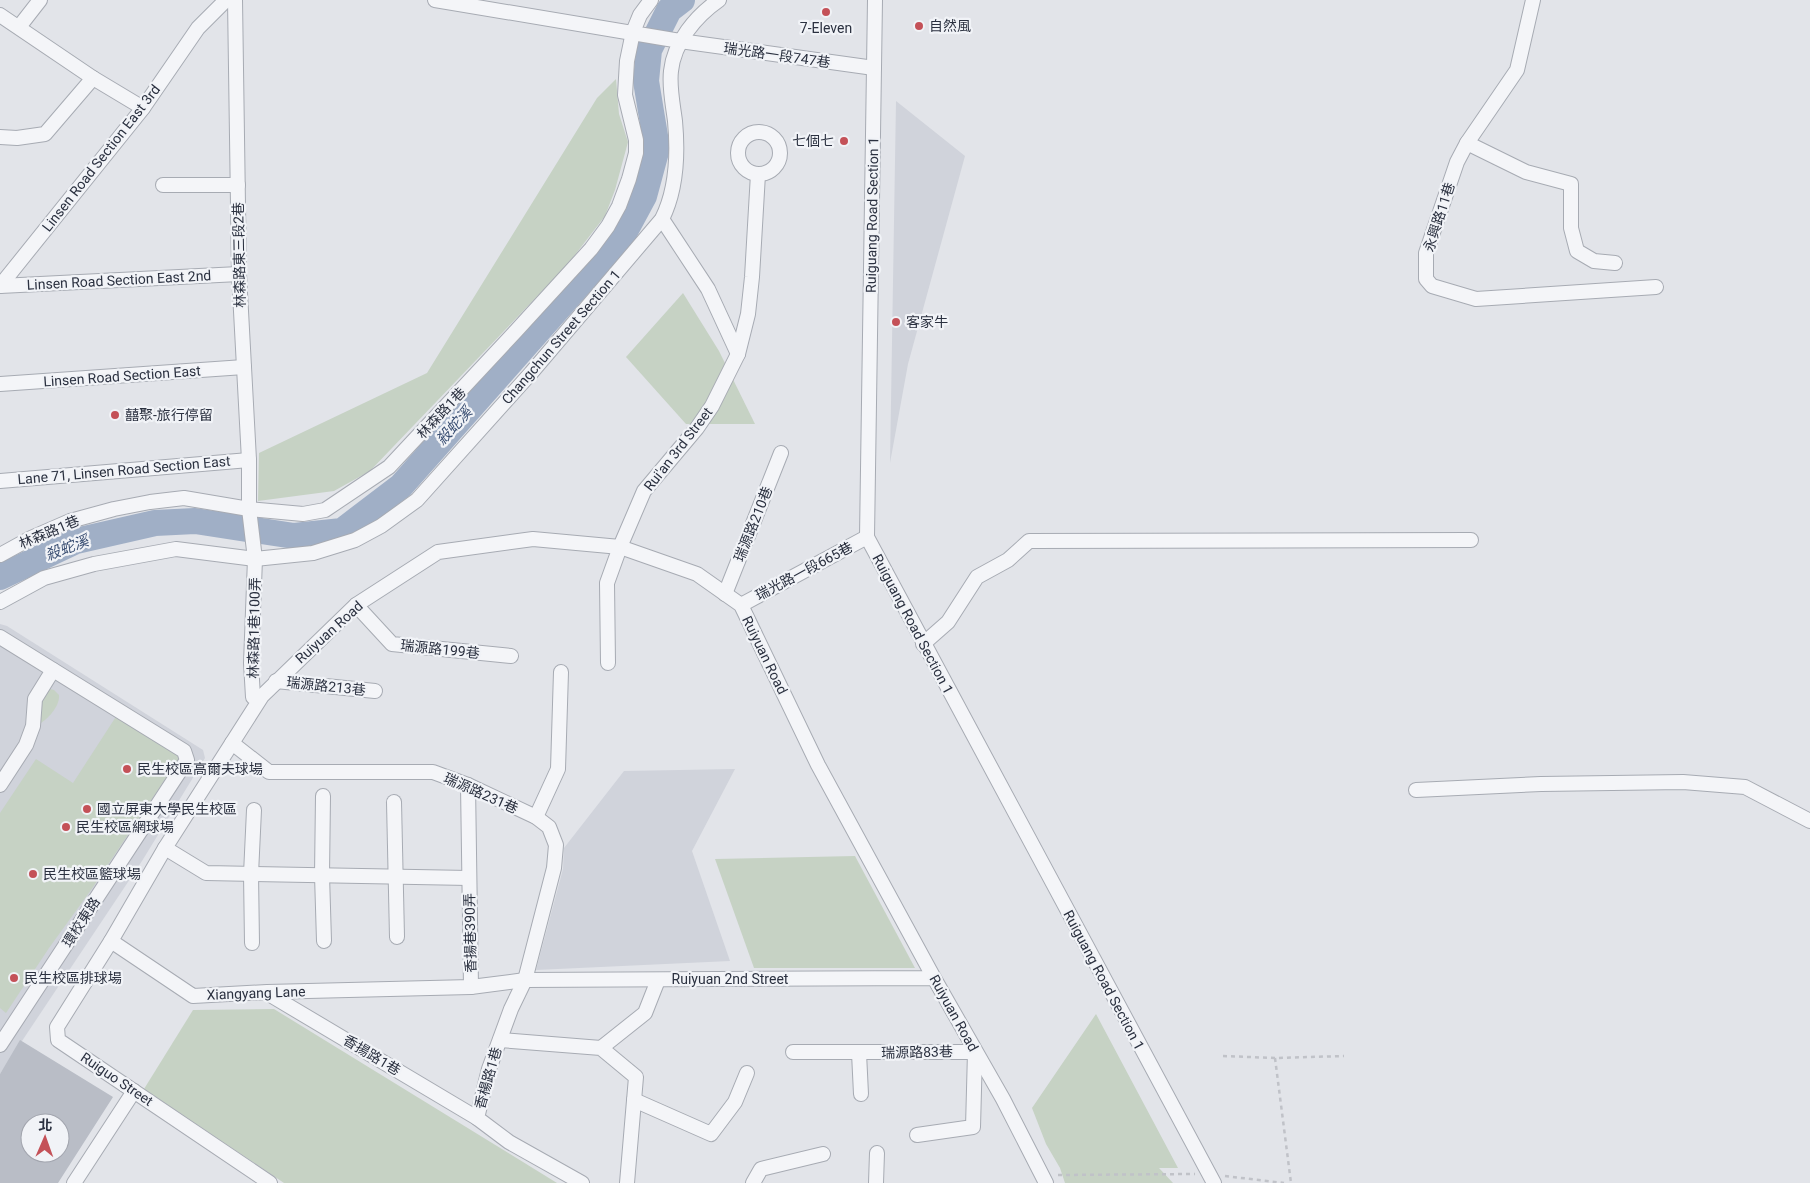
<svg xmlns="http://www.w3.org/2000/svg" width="1810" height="1183" font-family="Roboto,'Noto Sans TC',sans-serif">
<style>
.built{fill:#d0d3db}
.green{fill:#c6d2c4}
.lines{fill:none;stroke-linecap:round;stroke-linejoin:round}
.river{stroke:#a0afc6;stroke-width:26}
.building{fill:#b9bdc6;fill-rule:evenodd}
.minor-casing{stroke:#a7abb3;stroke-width:16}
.path{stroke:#c0c2c8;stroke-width:2.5;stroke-dasharray:4 4;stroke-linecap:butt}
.minor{stroke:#f4f5f8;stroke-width:14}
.poi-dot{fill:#c45158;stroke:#f1f3f7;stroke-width:2}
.labels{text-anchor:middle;stroke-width:4.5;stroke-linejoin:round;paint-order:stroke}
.poi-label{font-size:14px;fill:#2b3140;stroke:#f1f3f7;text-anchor:start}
.street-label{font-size:14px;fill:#2b3140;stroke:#f1f3f7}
.water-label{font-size:15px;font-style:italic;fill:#384d71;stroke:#f1f3f7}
</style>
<rect width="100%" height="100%" fill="#e2e4e9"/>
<g class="built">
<polygon points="896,101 965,156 908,364 890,463"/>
<polygon points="0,624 7,626 203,750 205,758 142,861 0,1074"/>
<polygon points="735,769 692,851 730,961 536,970 563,869 564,848 624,771"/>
</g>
<g class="green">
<polygon points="616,79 619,114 628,142 615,190 605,216 568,264 370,471 334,491 258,501 259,453 427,373 597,98"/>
<polygon points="683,293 719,351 755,424 686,424 626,357"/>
<path d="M46 688 54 690 59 695C60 705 50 717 41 723L37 720 39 703Z"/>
<polygon points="119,712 182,754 91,890 49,948 6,1013 0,1008 0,813 36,759 73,783"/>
<polygon points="855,856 915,968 754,968 715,859"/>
<polygon points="274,1009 557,1183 284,1183 144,1089 193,1010"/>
<polygon points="1096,1014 1178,1168 1159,1168 1173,1183 1065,1183 1060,1168 1046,1144 1032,1108"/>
</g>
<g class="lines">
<polyline class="river" points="0,577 76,541 155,523 195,521 294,536 342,531 401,486 623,235 644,196 657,148 646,81 649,50 669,10 682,0"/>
</g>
<path class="building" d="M20 1040 113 1097 58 1183H0V1074ZM30 1123H60V1153H30Z"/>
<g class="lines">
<defs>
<g id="minor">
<polyline points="235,0 239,274 249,460 249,509 255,559 251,663 253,697"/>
<polyline points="435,0 680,41 874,68"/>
<polyline points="875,0 867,537 1214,1183"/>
<polyline points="1533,0 1517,70 1467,143 1457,162 1426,253 1426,279 1432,286 1476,299 1656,287"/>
<polyline points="0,15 93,78 143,108"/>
<polyline points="19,27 40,0"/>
<circle cx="759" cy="153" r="21"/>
<polyline points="0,137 17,138 45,134 93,78"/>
<polyline points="1467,143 1526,172 1571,184 1571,228 1577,251 1594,261 1615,263"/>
<polyline points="163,185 238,185"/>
<polyline points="662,219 708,289 738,354"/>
<polyline points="0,286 143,108 198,28 226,0"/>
<polyline points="0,286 239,274"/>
<polyline points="0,384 244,367"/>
<polyline points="0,481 249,460"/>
<polyline points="0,555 31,538 70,521 114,509 150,502 184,498 249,509 303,514 325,510 389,467 516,331 591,249 608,226 619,206 629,179 636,153 636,140 625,95 627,61 633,32 640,15 651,0"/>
<polyline points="725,594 781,453"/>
<path d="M0 602 44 578 94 564 176 549 255 559 313 553 355 540 381 526 417 500 531 373 662 219C677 189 678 153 675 121 673 105 669 87 671 71 674 42 696 16 719 0"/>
<polyline points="356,605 392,644 511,656"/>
<polyline points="741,605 867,537"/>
<polyline points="0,637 184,751 187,760 0,1045"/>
<polyline points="923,644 948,622 977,577 1008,560 1029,541 1471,540"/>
<polyline points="608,663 607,583 620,547 644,491 697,428 712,406 738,354 748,314 752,277 758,174"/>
<polyline points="276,681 375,691"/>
<polyline points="232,743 269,772 433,772 468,785 536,817 549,827 556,845 554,868 525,980 511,1009 489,1069 477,1118 509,1142 582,1183"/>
<polyline points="0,785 26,745 33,726 35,699 53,670"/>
<polyline points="468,785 471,987"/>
<polyline points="1416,790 1541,784 1683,782 1745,787 1810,821"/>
<polyline points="323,796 322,875 324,941"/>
<polyline points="394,802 397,937"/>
<polyline points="536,817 558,769 561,672"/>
<polyline points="165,848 206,873 469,878"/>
<polyline points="111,941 57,1027 58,1040 270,1183"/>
<polyline points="252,943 251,874 254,810"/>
<polyline points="934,978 525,980 471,987 267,992 193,996 111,941 165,848 262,696 356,605 438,552 533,539 620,547 697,574 741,605 818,765 934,978 1003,1099 1046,1183"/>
<polyline points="267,993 477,1118"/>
<polyline points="500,1040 601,1048 636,1077 627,1183"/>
<polyline points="601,1048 645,1013 658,980"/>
<polyline points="793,1052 975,1052 973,1127 917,1135"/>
<polyline points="859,1053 861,1094"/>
<polyline points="634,1100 711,1134 735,1102 747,1073"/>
<polyline points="74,1183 134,1091"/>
<polyline points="753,1183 761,1169 823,1154"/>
<polyline points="876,1183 877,1153"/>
</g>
</defs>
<use href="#minor" class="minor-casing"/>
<g class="path">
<polyline points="1223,1056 1275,1058 1344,1056"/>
<polyline points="1275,1058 1291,1183"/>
<polyline points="1058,1175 1195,1174"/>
<polyline points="1225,1176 1284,1183"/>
</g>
<use href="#minor" class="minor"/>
</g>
<g class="poi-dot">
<circle cx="826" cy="12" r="5"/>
<circle cx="919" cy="26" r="5"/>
<circle cx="844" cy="141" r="5"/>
<circle cx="896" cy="322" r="5"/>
<circle cx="115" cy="415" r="5"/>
<circle cx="127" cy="769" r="5"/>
<circle cx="87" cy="809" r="5"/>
<circle cx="66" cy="827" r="5"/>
<circle cx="33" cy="874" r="5"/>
<circle cx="14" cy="978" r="5"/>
</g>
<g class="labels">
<g class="poi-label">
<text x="929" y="31">自然風</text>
<text x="826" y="33" text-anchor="middle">7-Eleven</text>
<text x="834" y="146" text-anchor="end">七個七</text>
<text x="906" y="327">客家牛</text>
<text x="125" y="420">囍聚-旅行停留</text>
<text x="137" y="774">民生校區高爾夫球場</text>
<text x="97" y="814">國立屏東大學民生校區</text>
<text x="76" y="832">民生校區網球場</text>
<text x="43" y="879">民生校區籃球場</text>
<text x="24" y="983">民生校區排球場</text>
</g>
<g class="street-label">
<text transform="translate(777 55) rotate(8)" y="5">瑞光路一段747巷</text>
<text transform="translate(101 158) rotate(-52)" y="5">Linsen Road Section East 3rd</text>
<text transform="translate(872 215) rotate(-89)" y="5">Ruiguang Road Section 1</text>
<text transform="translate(1439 217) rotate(-72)" y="5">永興路11巷</text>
<text transform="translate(239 255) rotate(-91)" y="5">林森路東三段2巷</text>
<text transform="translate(119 280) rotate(-3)" y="5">Linsen Road Section East 2nd</text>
<text transform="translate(561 337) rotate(-49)" y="5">Changchun Street Section 1</text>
<text transform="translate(122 376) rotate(-4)" y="5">Linsen Road Section East</text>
<text transform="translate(441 413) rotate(-47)" y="5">林森路1巷</text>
<text transform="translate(678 449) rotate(-52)" y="5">Rui'an 3rd Street</text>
<text transform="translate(124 470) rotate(-5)" y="5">Lane 71, Linsen Road Section East</text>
<text transform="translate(753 524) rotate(-68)" y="5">瑞源路210巷</text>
<text transform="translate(49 532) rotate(-23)" y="5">林森路1巷</text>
<text transform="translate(804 571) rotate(-28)" y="5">瑞光路一段665巷</text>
<text transform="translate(913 624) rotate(62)" y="5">Ruiguang Road Section 1</text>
<text transform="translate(254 628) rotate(-89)" y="5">林森路1巷100弄</text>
<text transform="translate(329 632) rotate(-42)" y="5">Ruiyuan Road</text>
<text transform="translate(440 649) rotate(6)" y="5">瑞源路199巷</text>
<text transform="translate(765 655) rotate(64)" y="5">Ruiyuan Road</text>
<text transform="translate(326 686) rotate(6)" y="5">瑞源路213巷</text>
<text transform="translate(481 793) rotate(24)" y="5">瑞源路231巷</text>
<text transform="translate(81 922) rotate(-57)" y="5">環校東路</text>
<text transform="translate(470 933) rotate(-91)" y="5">香揚巷390弄</text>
<text x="730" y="984">Ruiyuan 2nd Street</text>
<text transform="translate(1104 980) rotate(62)" y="5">Ruiguang Road Section 1</text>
<text transform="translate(256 993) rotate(-2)" y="5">Xiangyang Lane</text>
<text transform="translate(954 1013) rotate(61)" y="5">Ruiyuan Road</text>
<text transform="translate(917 1052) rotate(-1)" y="5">瑞源路83巷</text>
<text transform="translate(372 1055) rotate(31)" y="5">香揚路1巷</text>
<text transform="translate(488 1078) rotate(-74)" y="5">香楊路1巷</text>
<text transform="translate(117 1079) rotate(34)" y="5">Ruiguo Street</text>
</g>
<g class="water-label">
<text transform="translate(454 426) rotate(-48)" y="5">殺蛇溪</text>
<text transform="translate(67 548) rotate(-21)" y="5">殺蛇溪</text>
</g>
</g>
<g transform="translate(45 1138) rotate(2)"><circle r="24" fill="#f1f3f7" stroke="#a2a5ae"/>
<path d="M0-4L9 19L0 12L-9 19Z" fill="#c45158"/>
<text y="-8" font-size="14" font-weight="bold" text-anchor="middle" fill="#2b3140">北</text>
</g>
</svg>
